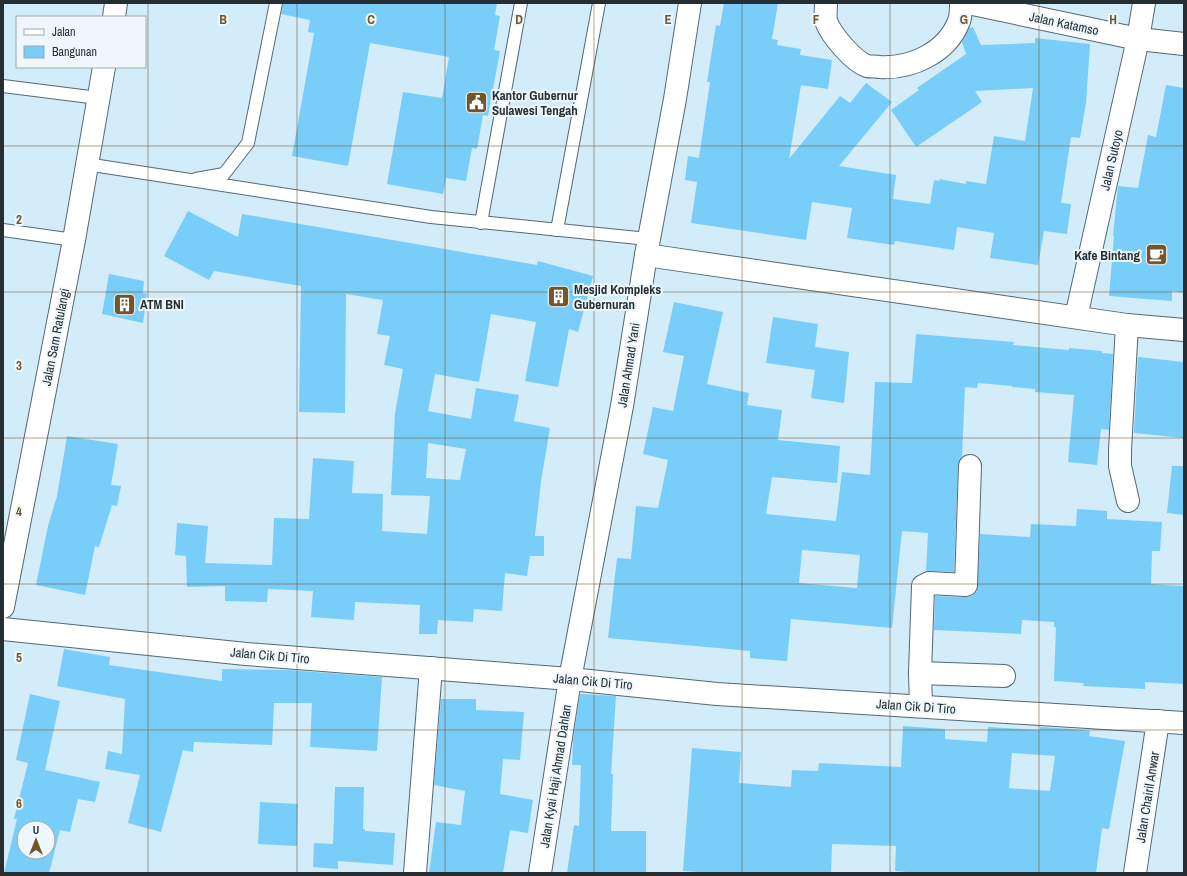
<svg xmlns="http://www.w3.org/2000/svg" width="1187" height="876" font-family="'Archivo Narrow',sans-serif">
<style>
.building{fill:#79cef9;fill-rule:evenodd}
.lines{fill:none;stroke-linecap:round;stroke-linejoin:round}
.service-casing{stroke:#536975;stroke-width:14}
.minor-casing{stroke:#536975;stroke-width:24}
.tertiary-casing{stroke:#536975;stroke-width:24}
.trunk-casing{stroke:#536975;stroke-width:24}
.service{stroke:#fff;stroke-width:12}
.minor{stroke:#fff;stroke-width:22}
.tertiary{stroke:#fff;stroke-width:22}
.trunk{stroke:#fff;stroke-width:22}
.grid{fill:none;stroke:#74552a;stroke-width:1;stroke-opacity:0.55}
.labels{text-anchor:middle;stroke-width:4;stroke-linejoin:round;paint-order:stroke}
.street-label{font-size:13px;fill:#242e33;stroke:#edf7fc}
.poi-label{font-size:13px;font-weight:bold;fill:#242e33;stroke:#edf7fc;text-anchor:start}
.grid-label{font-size:13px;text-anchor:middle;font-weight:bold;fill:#74552a;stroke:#edf7fc;stroke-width:4;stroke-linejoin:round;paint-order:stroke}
</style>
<rect width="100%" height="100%" fill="#d3ecfa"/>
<g class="building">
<polygon points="283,3 497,3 495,15 500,16 494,50 500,51 488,116 483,115 477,149 472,148 466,181 446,178 443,194 387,184 403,92 442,98 449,57 370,43 348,166 292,156 314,33 308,32 310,20 281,14"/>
<polygon points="724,3 778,3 772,39 778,40 777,45 801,49 800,55 832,60 828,89 801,85 789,159 840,96 850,103 866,83 892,102 839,166 896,175 893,199 930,204 934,180 940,181 939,179 966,184 966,181 986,184 994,136 1025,141 1033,88 975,91 982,102 916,147 891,110 919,90 917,88 966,54 962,42 969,28 973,27 981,45 1035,43 1035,38 1090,44 1086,103 1080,138 1071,137 1061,203 1071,204 1067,234 1044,231 1038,265 990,258 994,233 957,227 954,250 895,241 894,245 847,238 852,208 812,202 806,240 691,223 697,182 685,180 688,156 699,158 710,82 707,82 716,25 720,26"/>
<polygon points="1166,85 1184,88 1184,293 1172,291 1172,301 1109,296 1114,236 1113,236 1118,186 1138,188 1148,135 1156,137"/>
<path d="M188 211 238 237 242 214 537 265 538 261 593 276 578 332 569 329 558 387 525 381 536 322 491 314 479 382 435 374 428 411 471 419 476 388 519 395 514 421 550 428 541 481 535 536H544V556H530L527 576 505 573 502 611 474 609 473 622 438 620 437 634H419L420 605 355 602 354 620 311 617 313 591 268 589 267 602 225 601V586L187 587 186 556 175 555 177 523 208 526 205 563 272 565 274 518 309 519 313 458 354 461 352 493 383 494 382 531 427 534 430 496 391 495 395 413 403 369 384 365 390 336 377 334 383 300 346 294 345 413 299 412 301 286 214 271 209 280 164 256ZM428 443 466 449 460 480 426 478Z"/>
<polygon points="109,274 144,281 143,293 147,294 143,323 102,314"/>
<path d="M674 302 723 312 707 384 749 393 747 405 782 410 778 440 840 446 837 483 772 477 766 514 836 521 842 472 870 475 875 382 912 383 916 334 1014 342 1013 345 1069 350V348L1102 351V353L1113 354 1109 430 1101 429 1097 465 1068 462 1074 395 1035 392V389L1012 387V386L978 383 977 388 965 387 962 457 958 466 954 572 926 571 928 533 902 531 892 628 791 619 787 661 750 658V651L608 638 617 558 631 559 636 506 658 508 668 460 643 454 653 407 673 411 684 356 663 352ZM802 550 860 555 857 588 799 583Z"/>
<polygon points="773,317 818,324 815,347 849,352 844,403 811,398 815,370 766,363"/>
<polygon points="1138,357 1184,362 1184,438 1134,433"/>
<polygon points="67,436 118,444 111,485 121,486 117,506 112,505 99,547 95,546 85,595 36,585 48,526 57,496"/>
<polygon points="1172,466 1184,466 1184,515 1167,513"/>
<polygon points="1077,509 1107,511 1107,519 1162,522 1160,551 1152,551 1151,584 1184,586 1184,684 1145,682 1145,689 1083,686 1084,683 1054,681 1056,627 1054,627 1054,622 1022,620 1021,634 934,630 935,596 966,597 972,596 977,591 980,534 1030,537 1031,524 1076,526"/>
<polygon points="64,649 110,657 109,665 222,681 222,669 288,670 382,677 377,751 310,747 312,703 274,703 272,745 194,742 193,752 183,750 161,832 128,823 140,775 105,769 108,751 122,754 125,699 57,686"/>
<path d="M30 694 60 701 45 770 100 782 95 802 78 799 70 832 60 830 49 873H4L17 819H14L28 763 16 760ZM24 828H48V852H24Z"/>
<polygon points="580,694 616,696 611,774 613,774 611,831 646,831 646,873 567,873 574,825 579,826 581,765 572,765 573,740"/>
<polygon points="441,699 476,699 476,710 524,712 520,760 503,759 500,794 533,800 528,833 510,830 503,873 429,873 436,822 461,825 465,791 434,785"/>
<path d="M903 726 945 729V739L987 742 988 727 1040 730V727L1072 729 1090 731 1089 736 1125 741 1109 829 1102 828 1096 873H920L895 871 896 846 832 844 831 873H713L683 871 692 748 741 752 739 783 791 787 792 770 818 771 819 763 901 767ZM1012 753 1055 756 1050 791 1009 788Z"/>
<polygon points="335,787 364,787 363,829 365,829 365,831 395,833 393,865 338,861 338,869 313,867 314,843 333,844"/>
<polygon points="260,802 298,804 297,846 258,844"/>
</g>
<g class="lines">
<defs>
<g id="service">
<polyline points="3,86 98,98"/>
<polyline points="86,164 431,217 648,239"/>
<polyline points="196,179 224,174 248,143 276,3"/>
<polyline points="481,223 521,3"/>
<polyline points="3,230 74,240"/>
<polyline points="557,230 599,3"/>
</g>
<g id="minor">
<path d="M826 3C826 9 825 16 826 21 831 35 853 61 867 66 871 67 876 66 879 67 911 69 947 53 959 21 961 16 961 9 961 3"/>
<polyline points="968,3 1138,39 1184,44"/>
<polyline points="646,255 1127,325 1184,330"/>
<polyline points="1076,317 1138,39 1144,3"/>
<polyline points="1127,325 1120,450 1120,466 1128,501"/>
<polyline points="920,673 1004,676"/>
<polyline points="921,706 920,673 923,586 929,583 966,585 970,466"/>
<polyline points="415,873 431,668"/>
<polyline points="540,873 570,679 622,406 646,255 675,99 690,3"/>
<polyline points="1135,873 1158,721"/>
</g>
<polyline id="tertiary" points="3,629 246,654 570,679 717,694 1184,723"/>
<g id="trunk">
<polyline points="114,17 116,3"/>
<polyline points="3,607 74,240 104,67"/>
</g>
</defs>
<use href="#service" class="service-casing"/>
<use href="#minor" class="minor-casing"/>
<use href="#tertiary" class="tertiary-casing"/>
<use href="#trunk" class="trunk-casing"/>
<use href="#service" class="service"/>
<use href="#minor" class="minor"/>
<use href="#tertiary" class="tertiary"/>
<use href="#trunk" class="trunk"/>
</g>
<path class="grid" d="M148 3V873M297 3V873M445 3V873M594 3V873M742 3V873M890 3V873M1039 3V873M3 146H1184M3 292H1184M3 438H1184M3 584H1184M3 730H1184"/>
<defs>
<symbol id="civic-square" viewBox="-11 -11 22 22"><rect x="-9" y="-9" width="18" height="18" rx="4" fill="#74552a" stroke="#edf7fc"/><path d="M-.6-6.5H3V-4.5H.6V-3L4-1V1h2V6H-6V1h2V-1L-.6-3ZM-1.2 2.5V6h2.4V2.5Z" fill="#fff"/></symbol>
<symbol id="cafe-square" viewBox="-11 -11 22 22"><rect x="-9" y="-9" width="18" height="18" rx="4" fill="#74552a" stroke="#edf7fc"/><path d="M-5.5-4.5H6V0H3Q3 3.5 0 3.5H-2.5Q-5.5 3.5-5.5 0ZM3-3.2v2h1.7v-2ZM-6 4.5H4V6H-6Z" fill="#fff"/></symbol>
<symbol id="building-square" viewBox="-11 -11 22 22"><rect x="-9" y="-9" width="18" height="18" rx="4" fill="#74552a" stroke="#edf7fc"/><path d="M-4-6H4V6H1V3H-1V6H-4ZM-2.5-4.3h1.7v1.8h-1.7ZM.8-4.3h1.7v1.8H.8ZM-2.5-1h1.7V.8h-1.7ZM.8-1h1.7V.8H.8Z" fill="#fff"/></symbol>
</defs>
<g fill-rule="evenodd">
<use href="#civic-square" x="464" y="90" width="25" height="25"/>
<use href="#cafe-square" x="1144" y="242" width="25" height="25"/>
<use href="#building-square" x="546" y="284" width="25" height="25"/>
<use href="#building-square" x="112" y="292" width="25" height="25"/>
</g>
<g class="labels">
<g class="street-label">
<text transform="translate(1064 23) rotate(12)" y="5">Jalan Katamso</text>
<text transform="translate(1111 160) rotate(-77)" y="5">Jalan Sutoyo</text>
<text transform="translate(55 337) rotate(-79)" y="5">Jalan Sam Ratulangi</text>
<text transform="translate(628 365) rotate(-81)" y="5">Jalan Ahmad Yani</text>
<text transform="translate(270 655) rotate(5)" y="5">Jalan Cik Di Tiro</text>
<text transform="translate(593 681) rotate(5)" y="5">Jalan Cik Di Tiro</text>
<text transform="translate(916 706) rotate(4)" y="5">Jalan Cik Di Tiro</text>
<text transform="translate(555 776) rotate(-81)" y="5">Jalan Kyai Haji Ahmad Dahlan</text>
<text transform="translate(1147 797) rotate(-81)" y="5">Jalan Chairil Anwar</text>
</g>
<g class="poi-label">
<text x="492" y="100">Kantor Gubernur<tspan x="492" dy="15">Sulawesi Tengah</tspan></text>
<text x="1140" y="260" text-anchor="end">Kafe Bintang</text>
<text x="574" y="294">Mesjid Kompleks<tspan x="574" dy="15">Gubernuran</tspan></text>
<text x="140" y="309">ATM BNI</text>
</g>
</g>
<g class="grid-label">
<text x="223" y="24">B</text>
<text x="371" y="24">C</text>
<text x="519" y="24">D</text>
<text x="668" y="24">E</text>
<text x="816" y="24">F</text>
<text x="964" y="24">G</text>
<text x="1113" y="24">H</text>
<text x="19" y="224">2</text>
<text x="19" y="370">3</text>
<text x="19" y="516">4</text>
<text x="19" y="662">5</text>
<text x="19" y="808">6</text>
</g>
<rect width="1187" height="876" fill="none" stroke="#242e33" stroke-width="8"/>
<rect x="16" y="16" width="130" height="52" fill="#edf7fc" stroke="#9da7ac"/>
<rect x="24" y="29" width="20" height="6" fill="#ffffff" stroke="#9da7ac"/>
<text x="52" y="36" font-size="12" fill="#242e33">Jalan</text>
<rect x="24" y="46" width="20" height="12" fill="#79cef9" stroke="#9da7ac"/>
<text x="52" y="56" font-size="12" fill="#242e33">Bangunan</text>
<g transform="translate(36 840)"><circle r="19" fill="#edf7fc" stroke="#9da7ac"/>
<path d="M0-3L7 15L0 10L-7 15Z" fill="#74552a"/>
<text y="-6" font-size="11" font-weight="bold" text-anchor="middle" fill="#242e33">U</text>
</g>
</svg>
